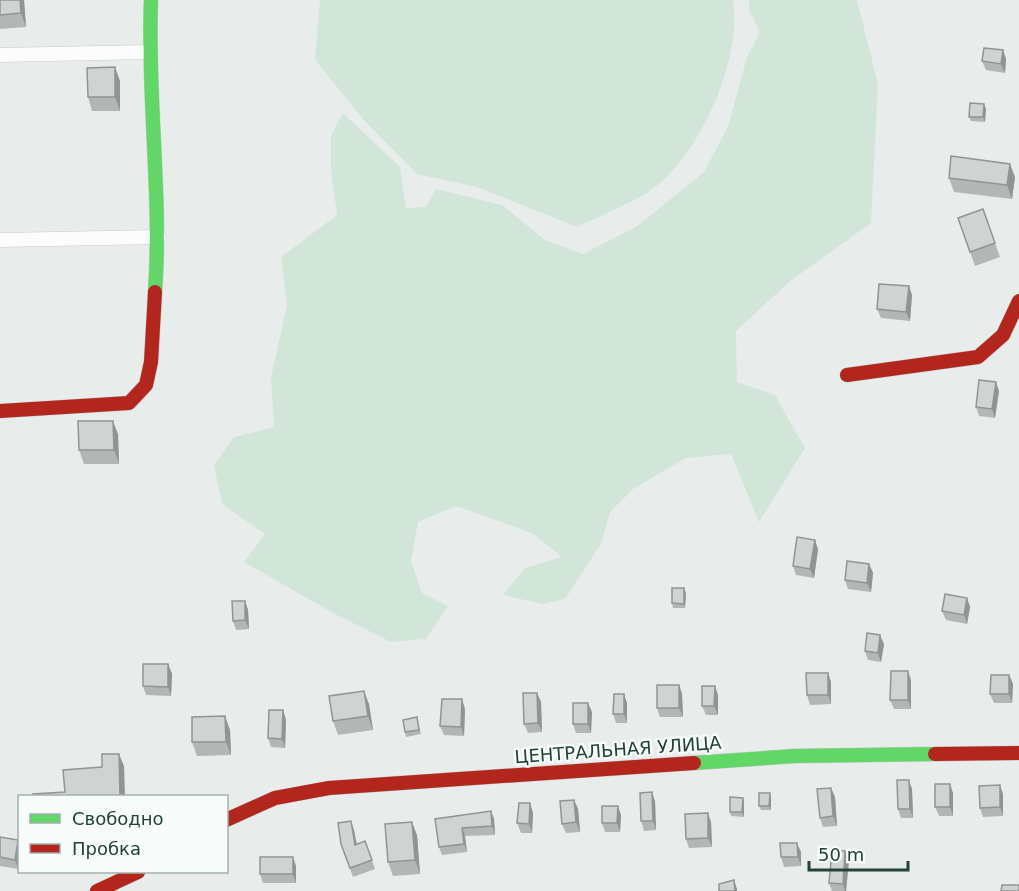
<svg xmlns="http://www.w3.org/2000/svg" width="1019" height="891" font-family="'DejaVu Sans',sans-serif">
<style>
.green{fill:#d1e6d8}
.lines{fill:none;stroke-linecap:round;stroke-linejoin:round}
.street-casing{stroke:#c5cac8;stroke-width:15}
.fast-casing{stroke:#c3cbc8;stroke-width:15}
.jam-casing{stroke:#c3cbc8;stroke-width:15}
.street{stroke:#fcfcfc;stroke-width:14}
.fast{stroke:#63d668;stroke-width:14}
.jam{stroke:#b3261e;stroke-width:14}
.wall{fill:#b2b6b5}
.shaded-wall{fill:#919493}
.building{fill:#cfd4d2;stroke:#919493;stroke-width:1.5}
.labels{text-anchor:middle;stroke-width:5;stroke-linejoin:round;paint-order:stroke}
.street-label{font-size:18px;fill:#24423a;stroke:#f7fbf9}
</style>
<rect width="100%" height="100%" fill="#e8edeb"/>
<g class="green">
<path d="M320 0H733C743 60 698 161 647 193 625 206 600 216 577 227L477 187 417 174 363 119 315 60Z"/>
<polygon points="749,0 857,0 878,84 871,223 789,282 736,331 737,382 775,395 805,448 759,522 731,454 686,458 633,489 610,512 601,544 565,599 543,604 503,595 525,568 562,557 532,533 456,506 418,522 411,561 422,593 448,606 426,639 391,642 333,613 244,562 265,534 222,504 214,465 234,437 274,427 271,377 287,306 281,257 337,215 331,171 331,136 343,113 400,167 406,208 426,207 436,189 502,205 545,240 583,254 636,227 704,172 728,127 747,57 760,32 749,10"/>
</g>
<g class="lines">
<defs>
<g id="street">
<polyline points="0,55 149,52"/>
<polyline points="0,240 159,237"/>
</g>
<g id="fast">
<path d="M151 0C147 98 162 195 155 292"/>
<polyline points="694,763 795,756 935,754"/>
</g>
<g id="jam">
<polyline points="847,375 978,357 1003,335 1019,301"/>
<polyline points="0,411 129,403 146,385 151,362 155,292"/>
<polyline points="935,754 1019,753"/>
<polyline points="226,820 275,798 329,788 694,763"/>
<polyline points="97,891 138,872"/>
</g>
</defs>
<use href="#street" class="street-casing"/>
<use href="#fast" class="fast-casing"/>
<use href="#jam" class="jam-casing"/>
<use href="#street" class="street"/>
<use href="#fast" class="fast"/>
<use href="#jam" class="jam"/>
</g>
<g class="wall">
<polygon points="0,0 24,0 26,27 0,29"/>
<polygon points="1003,50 1006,59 1005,73 986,70 982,61"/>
<polygon points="120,81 120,111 92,111 88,97"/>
<polygon points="986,109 985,122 971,121 969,117"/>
<polygon points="1015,177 1012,199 954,192 949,178"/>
<polygon points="983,209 1000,257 975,266 958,218"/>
<polygon points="909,286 912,295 910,321 881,318 877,309"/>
<polygon points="999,391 995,418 979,416 976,407"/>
<polygon points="118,434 119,464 84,464 79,450"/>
<polygon points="818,549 814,578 796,575 793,566"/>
<polygon points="869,564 873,573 871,592 848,589 845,580"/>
<polygon points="686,593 685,608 673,608 672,603"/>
<polygon points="967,598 970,607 967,624 946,620 942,611"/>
<polygon points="245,601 248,610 249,629 236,630 233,621"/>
<polygon points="884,644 881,662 868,660 865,651"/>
<polygon points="168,664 172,674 171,696 146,695 143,686"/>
<polygon points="828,673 831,682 831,704 810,705 807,695"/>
<polygon points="1009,675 1013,684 1012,703 994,703 990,694"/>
<polygon points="911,680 911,709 894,709 890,700"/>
<polygon points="679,685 682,694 683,717 660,717 657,708"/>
<polygon points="537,693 541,702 542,732 528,733 524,724"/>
<polygon points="718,695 718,715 706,715 702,706"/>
<polygon points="627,703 627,723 616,723 613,714"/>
<polygon points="369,704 373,730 338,735 333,721"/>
<polygon points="465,709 464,736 444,735 440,726"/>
<polygon points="283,710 286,720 285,748 271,747 268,738"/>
<polygon points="592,712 591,733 576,733 573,724"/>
<polygon points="417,717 421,734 406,737 405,732"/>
<polygon points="230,730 231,755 197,756 192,742"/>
<polygon points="831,788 835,797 837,826 823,827 820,818"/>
<polygon points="912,789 913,818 901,818 898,809"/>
<polygon points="953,793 953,816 939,816 935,807"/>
<polygon points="1003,794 1003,816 983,817 980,808"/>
<polygon points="771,797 771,810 761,810 759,806"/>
<polygon points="743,798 744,802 744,817 731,816 730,812"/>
<polygon points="574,800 578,809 580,832 566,833 562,824"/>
<polygon points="655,801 656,830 644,831 641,821"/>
<polygon points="530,803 533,813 532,833 521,833 517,823"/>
<polygon points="491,811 494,819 495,835 465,836 467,852 442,855 439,847 435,819"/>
<polygon points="621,815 620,832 605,832 602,823"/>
<polygon points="711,822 712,847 689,848 686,839"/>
<polygon points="354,830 357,844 365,841 375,869 353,877 341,844"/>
<polygon points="417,835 420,874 393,876 388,862"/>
<polygon points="0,837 18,840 18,869 0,866"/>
<polygon points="845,851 849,860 846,891 832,891 829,883"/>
<polygon points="801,852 801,866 784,867 781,857"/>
<polygon points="296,866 296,883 263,883 260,874"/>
</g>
<g class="shaded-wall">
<polygon points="20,0 24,0 26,27 21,13"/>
<polygon points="1003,50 1006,59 1005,73 1001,64"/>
<polygon points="115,67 120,81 120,111 115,97"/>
<polygon points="984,104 986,109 985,122 983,117"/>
<polygon points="1010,164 1015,177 1012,199 1007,185"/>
<polygon points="909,286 912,295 910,321 906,312"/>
<polygon points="996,382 999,391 995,418 992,409"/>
<polygon points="113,421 118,434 119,464 114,450"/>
<polygon points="815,540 818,549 814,578 810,569"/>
<polygon points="869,564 873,573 871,592 867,583"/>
<polygon points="684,588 686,593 685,608 684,604"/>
<polygon points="967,598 970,607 967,624 964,615"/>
<polygon points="245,601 248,610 249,629 245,620"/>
<polygon points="880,635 884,644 881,662 878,653"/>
<polygon points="168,664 172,674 171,696 168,687"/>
<polygon points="908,671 911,680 911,709 908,700"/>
<polygon points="828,673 831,682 831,704 828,695"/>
<polygon points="1009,675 1013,684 1012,703 1009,694"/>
<polygon points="679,685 682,694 683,717 679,708"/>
<polygon points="715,686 718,695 718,715 714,706"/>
<polygon points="364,691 369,704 373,730 368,716"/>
<polygon points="537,693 541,702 542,732 538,723"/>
<polygon points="624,694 627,703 627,723 624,714"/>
<polygon points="462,699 465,709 464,736 461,727"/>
<polygon points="588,703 592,712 591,733 588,724"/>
<polygon points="283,710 286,720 285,748 282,739"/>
<polygon points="225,716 230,730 231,755 226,742"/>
<polygon points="119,754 124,766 125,796 120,796"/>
<polygon points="909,780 912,789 913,818 910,809"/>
<polygon points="950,784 953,793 953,816 950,807"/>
<polygon points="1000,785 1003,794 1003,816 1000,807"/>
<polygon points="831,788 835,797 837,826 833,816"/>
<polygon points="652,792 655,801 656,830 653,821"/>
<polygon points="770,793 771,797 771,810 769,806"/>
<polygon points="743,798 744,802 744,817 742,812"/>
<polygon points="574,800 578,809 580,832 576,822"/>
<polygon points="530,803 533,813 532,833 529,824"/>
<polygon points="618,806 621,815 620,832 617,823"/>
<polygon points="491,811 494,819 495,835 492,826"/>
<polygon points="708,813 711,822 712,847 708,838"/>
<polygon points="351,821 354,830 358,854 355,845"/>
<polygon points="412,822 417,835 420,874 415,860"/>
<polygon points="462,828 465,836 467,852 464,844"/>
<polygon points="18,840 20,843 20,862 18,869 15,860"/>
<polygon points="797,843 801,852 801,866 798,857"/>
<polygon points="845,851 849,860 846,891 845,891 843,884"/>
<polygon points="293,857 296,866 296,883 293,874"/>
<polygon points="734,880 737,889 737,891 735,891"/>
</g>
<g class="building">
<polygon points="0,0 20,0 21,13 0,15"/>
<polygon points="984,48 1003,50 1001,64 982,61"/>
<polygon points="115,67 115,97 88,97 87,68"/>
<polygon points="970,103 984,104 983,117 969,117"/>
<polygon points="951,156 1010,164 1007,185 949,178"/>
<polygon points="983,209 995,243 970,252 958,218"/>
<polygon points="879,284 909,286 906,312 877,309"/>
<polygon points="979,380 996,382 992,409 976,407"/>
<polygon points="78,421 113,421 114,450 79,450"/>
<polygon points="797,537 815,540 810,569 793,566"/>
<polygon points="847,561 869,564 867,583 845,580"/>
<polygon points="672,588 684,588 684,604 672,603"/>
<polygon points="945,594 967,598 964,615 942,611"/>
<polygon points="232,601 245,601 245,620 233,621"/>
<polygon points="867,633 880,635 878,653 865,651"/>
<polygon points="143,664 168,664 168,687 143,686"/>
<polygon points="891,671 908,671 908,700 890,700"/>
<polygon points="806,673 828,673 828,695 807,695"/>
<polygon points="991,675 1009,675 1009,694 990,694"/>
<rect x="657" y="685" width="22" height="23"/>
<polygon points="702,686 715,686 714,706 702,706"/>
<polygon points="364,691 368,716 333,721 329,696"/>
<polygon points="523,693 537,693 538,723 524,724"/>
<polygon points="614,694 624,694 624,714 613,714"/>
<polygon points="442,699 462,699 461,727 440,726"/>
<rect x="573" y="703" width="15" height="21"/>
<polygon points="269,710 283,710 282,739 268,738"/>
<polygon points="225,716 226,742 192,742 192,717"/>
<polygon points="417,717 419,730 405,732 403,720"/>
<polygon points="102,754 119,754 120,796 33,796 33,794 65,792 63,770 102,767"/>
<polygon points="897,780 909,780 910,809 898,809"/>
<rect x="935" y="784" width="15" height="23"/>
<polygon points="1000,785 1000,807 980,808 979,786"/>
<polygon points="831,788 833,816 820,818 817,789"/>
<polygon points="652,792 653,821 641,821 640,793"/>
<polygon points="759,793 770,793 769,806 759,806"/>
<polygon points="730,797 743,798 742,812 730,812"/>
<polygon points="574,800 576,822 562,824 560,801"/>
<polygon points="519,803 530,803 529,824 517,823"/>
<polygon points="602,806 618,806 617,823 602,823"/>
<polygon points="491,811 492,826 462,828 464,844 439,847 435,819"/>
<polygon points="708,813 708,838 686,839 685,814"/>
<polygon points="351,821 355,845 365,841 372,860 350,868 341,844 338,823"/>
<polygon points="412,822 415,860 388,862 385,824"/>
<polygon points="0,837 18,840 15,860 0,857"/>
<polygon points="780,843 797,843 798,857 781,857"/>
<polygon points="832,850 845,851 843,884 829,883"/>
<rect x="260" y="857" width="33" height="17"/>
<polygon points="734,880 735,891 719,891 719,884"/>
<polygon points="1002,885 1019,885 1019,891 1001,891"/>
</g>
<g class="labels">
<g class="street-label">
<text transform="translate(618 750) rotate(-4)" y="6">ЦЕНТРАЛЬНАЯ УЛИЦА</text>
</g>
</g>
<rect x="18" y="795" width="210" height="78" fill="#f7fbf9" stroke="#a3b1ad" stroke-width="1.5"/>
<rect x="30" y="814" width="30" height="9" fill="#63d668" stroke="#a3b1ad" stroke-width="1.5"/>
<text x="72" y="825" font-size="18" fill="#24423a">Свободно</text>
<rect x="30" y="844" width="30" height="9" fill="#b3261e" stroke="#a3b1ad" stroke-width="1.5"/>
<text x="72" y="855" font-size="18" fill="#24423a">Пробка</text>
<path d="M809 861v9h99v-9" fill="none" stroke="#24423a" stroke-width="3"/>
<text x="818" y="861" font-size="18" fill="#24423a" stroke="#f7fbf9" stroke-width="4.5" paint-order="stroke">50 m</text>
</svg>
